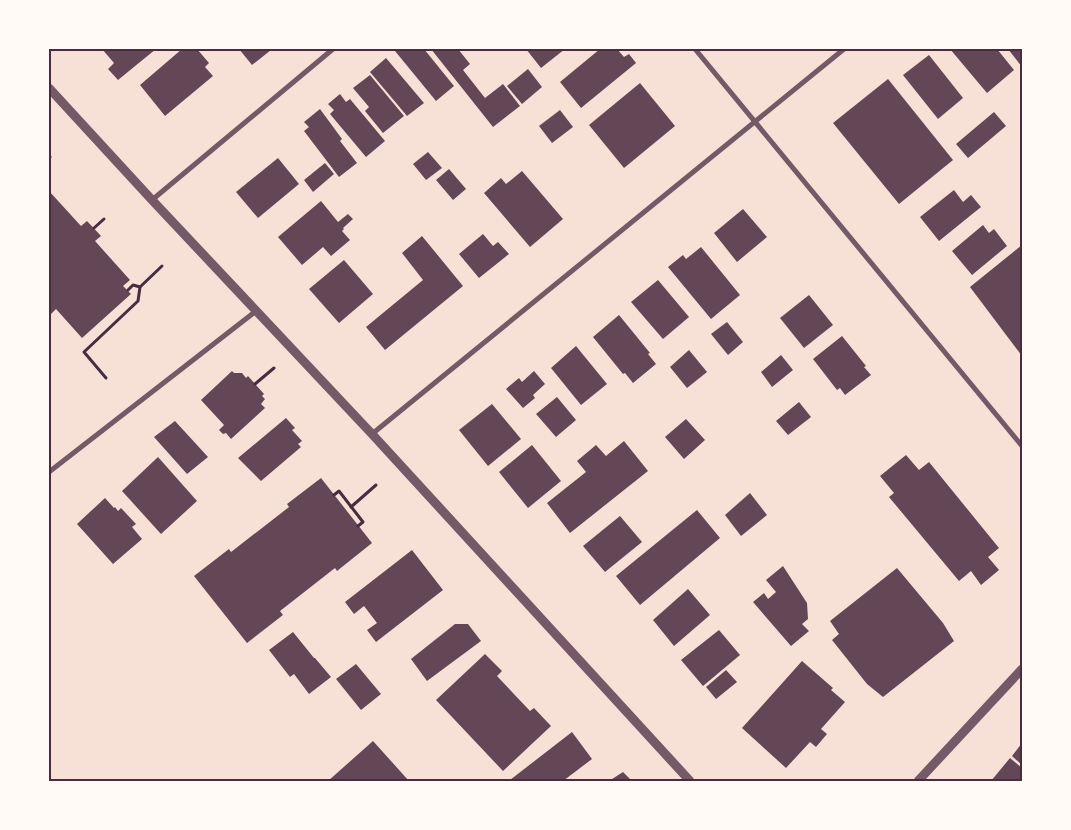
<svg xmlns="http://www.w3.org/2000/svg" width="1071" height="830" font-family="Georgia,serif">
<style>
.building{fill:#644757}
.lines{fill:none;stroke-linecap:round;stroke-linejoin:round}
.path{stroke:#4a2c40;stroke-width:3}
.minor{stroke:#755966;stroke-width:5}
.tertiary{stroke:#755966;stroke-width:9}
.neatline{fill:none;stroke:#4a2c40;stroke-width:2}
</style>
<rect width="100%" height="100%" fill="#f7e1d7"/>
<g class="building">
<polygon points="102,49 156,49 118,80 108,69 114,63"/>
<polygon points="182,49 197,49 209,63 205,67 213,76 165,116 140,85"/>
<polygon points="239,49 270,49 271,50 252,65"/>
<polygon points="398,49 424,49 454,86 436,101 395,51"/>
<polygon points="431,49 458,49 470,64 463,70 485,98 503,84 520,106 493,127"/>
<polygon points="526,49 565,49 541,68"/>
<polygon points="600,49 617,49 624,57 629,54 636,63 581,108 560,82"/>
<polygon points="950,49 997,49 1014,70 987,93"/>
<polygon points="1008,49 1022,49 1022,67"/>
<polygon points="929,55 963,98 938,119 903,75"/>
<polygon points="386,58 424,103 407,116 370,72"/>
<polygon points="528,69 542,87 522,104 507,86"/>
<polygon points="370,75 404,116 383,133 365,111 369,107 353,88"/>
<polygon points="888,79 953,160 899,204 833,123"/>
<polygon points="640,83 675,126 624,168 589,125"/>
<polygon points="340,94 346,102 350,99 385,141 366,157 330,114 334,110 328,104"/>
<polygon points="320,109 342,139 340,141 357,163 339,177 304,131 309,127 304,122"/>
<polygon points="560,110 573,127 552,143 539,126"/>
<polygon points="994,112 1006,126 968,158 956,144"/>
<polygon points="428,152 442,168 426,180 413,164"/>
<polygon points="278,158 299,184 258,218 236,192"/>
<polygon points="325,163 334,174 313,192 304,180"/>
<polygon points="449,169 466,189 453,200 436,180"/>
<polygon points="522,171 563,219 530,247 484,193 501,178 506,184"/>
<polygon points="954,190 963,202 971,195 981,207 939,241 920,217"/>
<polygon points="49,191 81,226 87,221 101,236 95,241 130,280 123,286 131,294 82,338 56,309 49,316"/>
<polygon points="321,201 338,222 348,214 353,219 343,228 344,229 342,231 350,240 331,256 323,247 302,265 278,237"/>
<polygon points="743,209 767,237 737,262 714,233"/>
<polygon points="983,225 989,233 994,229 1007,246 972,275 952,251"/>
<polygon points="483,234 493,246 498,242 509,254 479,278 459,254"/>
<polygon points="422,236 463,286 385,350 366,327 423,280 402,253"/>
<polygon points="1022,245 1022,356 970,287"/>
<polygon points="701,247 740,295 711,319 668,267 683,255 686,259"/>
<polygon points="344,260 373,294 339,323 309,289"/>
<polygon points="658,280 689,317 663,339 631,302"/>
<polygon points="809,295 833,325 804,348 780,318"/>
<polygon points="619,315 650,353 648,354 656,364 633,383 625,373 623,374 593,337"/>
<polygon points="727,322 743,342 728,355 711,334"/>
<polygon points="842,336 866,366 864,367 871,375 845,395 840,388 837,390 813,359"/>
<polygon points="576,346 607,384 581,405 551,368"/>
<polygon points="689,350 707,372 687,388 670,367"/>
<polygon points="781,355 793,370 772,387 761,372"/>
<polygon points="232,371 234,373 242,373 246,378 248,376 264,394 262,396 265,399 261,404 265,408 231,439 226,433 223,434 219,430 224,425 201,400"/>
<polygon points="534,371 545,384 533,395 535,398 523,408 506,389 519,378 522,382"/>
<polygon points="557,397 576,420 556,437 536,414"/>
<polygon points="799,402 811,417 788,435 776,421"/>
<polygon points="492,404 521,439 488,466 459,430"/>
<polygon points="286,418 295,428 292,430 302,441 298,444 301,447 261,481 238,458"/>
<polygon points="686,419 705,440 684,459 665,437"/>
<polygon points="175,421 208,457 187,474 154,437"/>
<polygon points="624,441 648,471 570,533 547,503 586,472 577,461 596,445 606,456"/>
<polygon points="532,445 561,481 528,508 499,472"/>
<polygon points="906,455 919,470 929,462 999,548 988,557 999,570 981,585 971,571 959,581 889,497 894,493 880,476"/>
<polygon points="158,457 197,501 161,534 122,491"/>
<polygon points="321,478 372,543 337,571 335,568 280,611 283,615 247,643 194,576 229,549 231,552 289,507 287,504"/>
<polygon points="750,493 767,515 741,536 725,515"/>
<polygon points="105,498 114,508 115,507 118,511 121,508 136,524 132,527 142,539 113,564 77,524"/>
<polygon points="697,510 720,538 640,605 616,576"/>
<polygon points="620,516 642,542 605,572 583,546"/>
<polygon points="412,550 443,590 376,642 367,630 377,623 364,606 354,614 345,602"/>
<polygon points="783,566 807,603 808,619 802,624 809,631 791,646 753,602 764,593 768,599 776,592 766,580"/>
<polygon points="897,568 943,623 954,641 883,697 867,684 832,640 839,634 830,621"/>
<polygon points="688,589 710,615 674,646 653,620"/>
<polygon points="455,624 468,624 481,641 427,681 411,659"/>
<polygon points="719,630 740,655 703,686 681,660"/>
<polygon points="293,632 314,658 315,658 331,677 309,694 294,674 290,677 269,650"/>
<polygon points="485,654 502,671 497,676 530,711 534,708 551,726 503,771 436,700"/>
<polygon points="802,661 833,688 831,690 845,702 821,729 827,734 816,747 810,742 786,768 742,728"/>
<polygon points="356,664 381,694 361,710 336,679"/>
<polygon points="726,670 737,682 716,699 706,687"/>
<polygon points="572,732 592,759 563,781 512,781 510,780"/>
<polygon points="373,741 409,781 328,781"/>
<polygon points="1022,743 1022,765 1012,756"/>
<polygon points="1010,758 1022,768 1022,781 991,781"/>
<polygon points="623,772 632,781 609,781"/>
</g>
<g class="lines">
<g class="path">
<polyline points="49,159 50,157"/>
<polyline points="94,228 104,219"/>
<polyline points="128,290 133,285 140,287"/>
<polyline points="106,378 84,352 138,301 140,287 162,266"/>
<polyline points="255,384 274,368"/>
<polyline points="334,495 339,491 363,522 358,526"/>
<polyline points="351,507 376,485"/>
</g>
<g class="minor">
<polyline points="695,49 1022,446"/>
<polyline points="152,200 333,49"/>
<polyline points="372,434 844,49"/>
<polyline points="49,472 256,311"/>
</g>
<g class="tertiary">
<polyline points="49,88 152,200 372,434 690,781"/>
<polyline points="918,781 1022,669"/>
</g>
</g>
<rect width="1071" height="830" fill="none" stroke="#fffaf5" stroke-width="100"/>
<rect x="50" y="50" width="971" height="730" class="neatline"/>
</svg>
